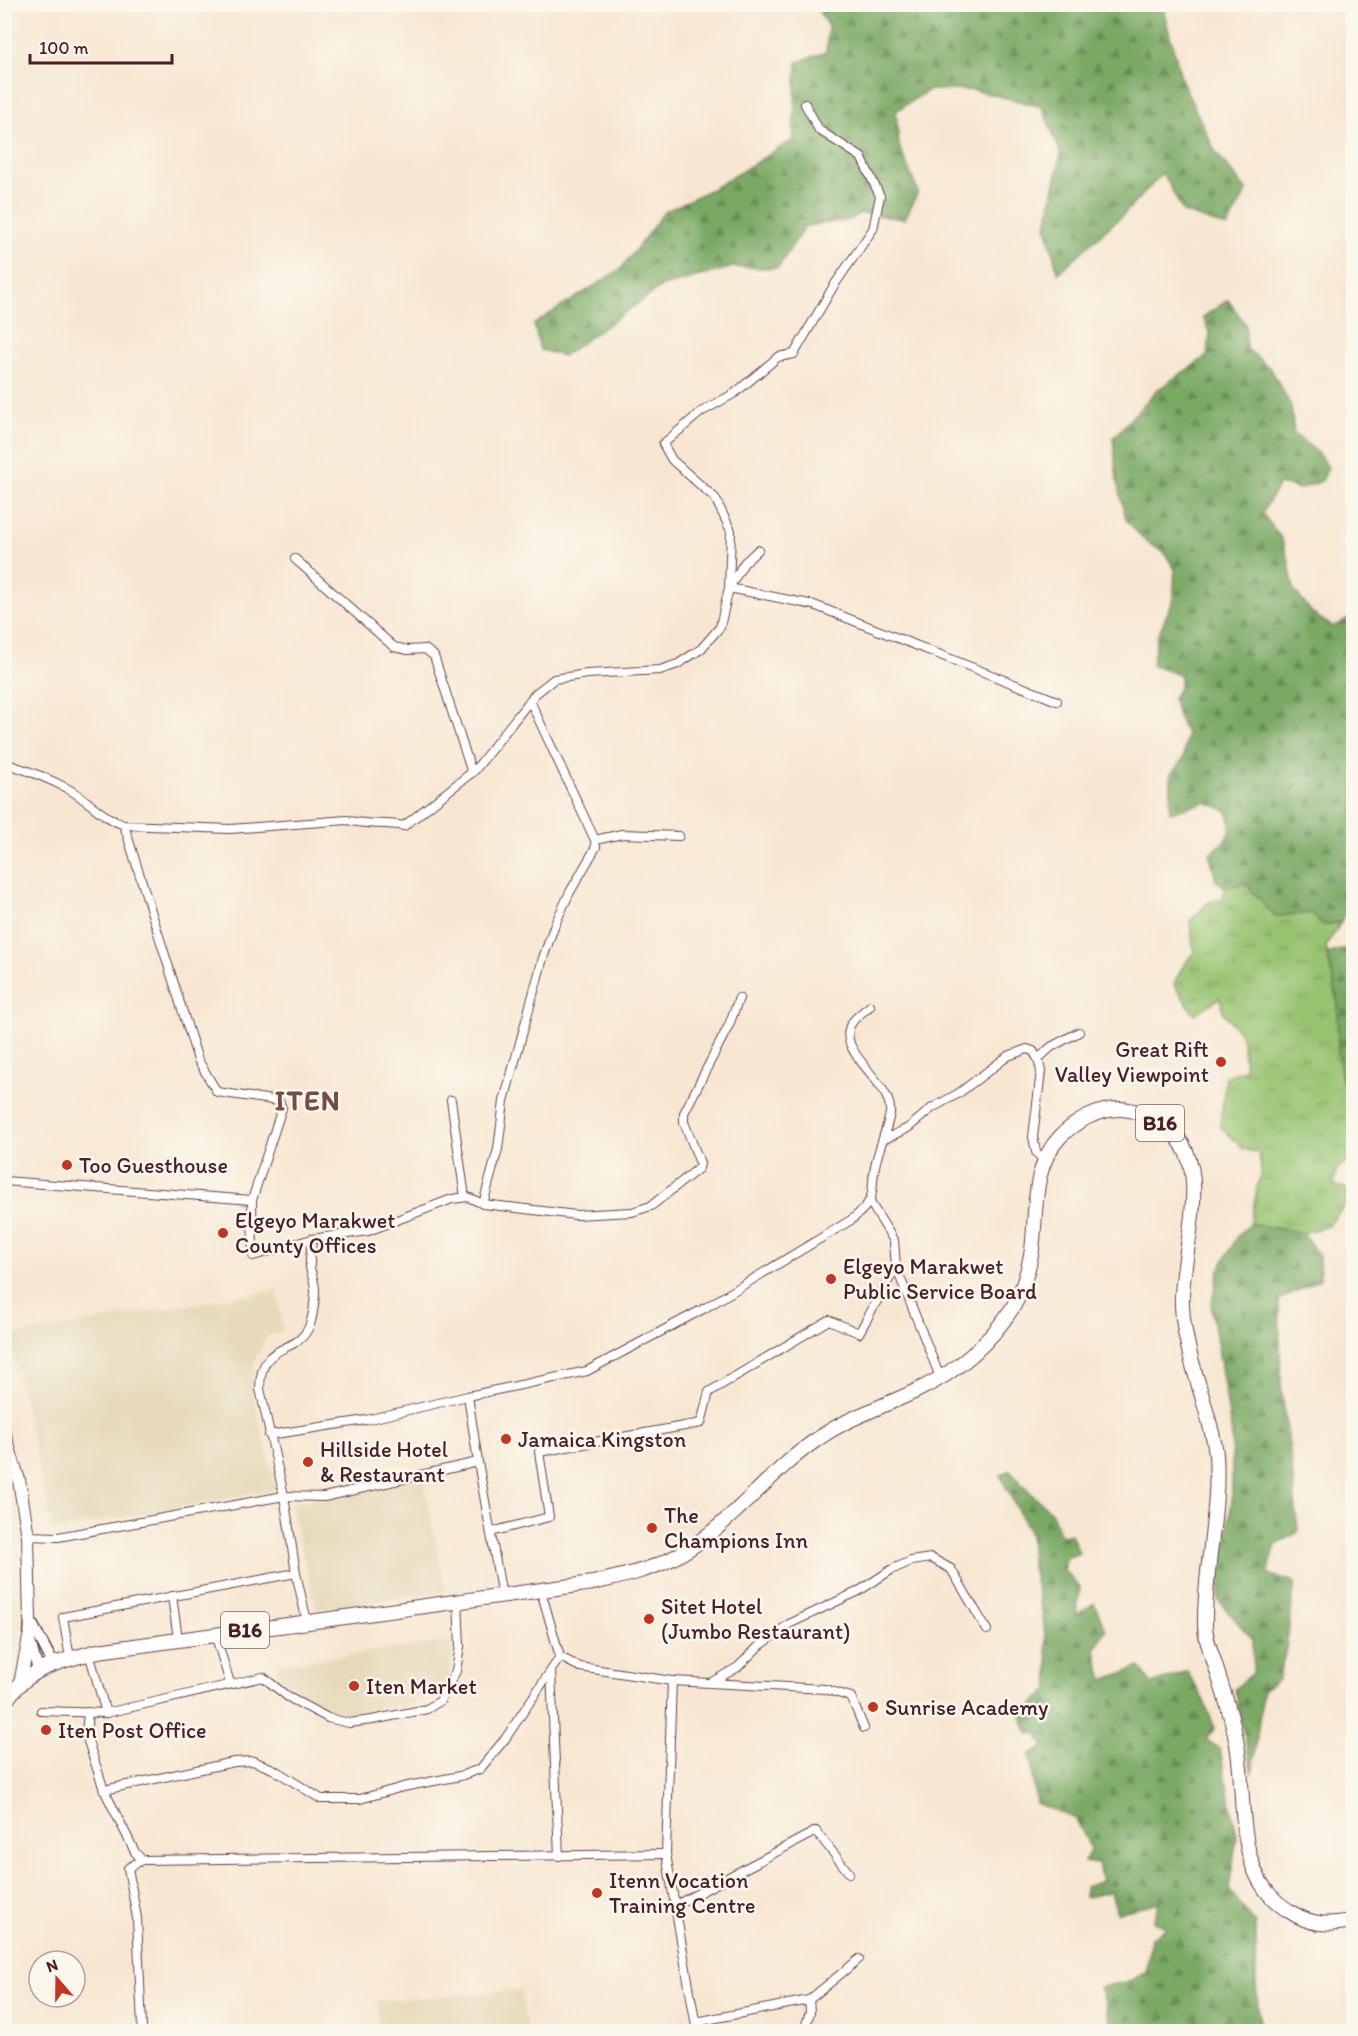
<svg xmlns="http://www.w3.org/2000/svg" width="1358" height="2036" font-family="Itim,sans-serif">
<style>
.built{fill:#e6daba}
.grass{fill:url(#grass-tufts);stroke:#70714e;stroke-width:1.5}
.forest{fill:url(#forest-firs);stroke:#626447;stroke-width:1.5}
.lines{fill:none;stroke-linecap:round;stroke-linejoin:round}
.minor-casing{stroke:#643d44;stroke-width:10}
.tertiary-casing{stroke:#643d44;stroke-width:13}
.secondary-casing{stroke:#643d44;stroke-width:14}
.primary-casing{stroke:#643d44;stroke-width:16}
.minor{stroke:#fff;stroke-width:8}
.tertiary{stroke:#fff;stroke-width:10}
.secondary{stroke:#fff;stroke-width:12}
.primary{stroke:#fff;stroke-width:14}
.poi-dot{fill:#c8321e;stroke:#fbf7ec;stroke-width:2}
.labels{text-anchor:middle;stroke-width:5;stroke-linejoin:round;paint-order:stroke}
.shield{fill:#fbf7ec;stroke:#7f6065;stroke-width:1.5}
.shield-label{font-size:21px;font-weight:bold;fill:#4a1f2b}
.poi-label{font-size:22px;fill:#4a1f2b;stroke:#fbf7ec;text-anchor:start}
.district-label{font-size:28px;font-weight:bold;letter-spacing:1.5px;fill:#764d44;stroke:#fbf7ec}
</style>
<defs>
<pattern id="grass-tufts" width="24" height="20" patternUnits="userSpaceOnUse" patternTransform="scale(1.5)"><rect width="24" height="20" fill="#97c371"/><path d="M3 7l-1-3M5 7V3M7 7l1-3M15 17l-1-3M17 17v-4M19 17l1-3" fill="none" stroke="#7d9e5d"/></pattern>
<pattern id="forest-firs" width="22" height="20" patternUnits="userSpaceOnUse" patternTransform="scale(1.5)"><rect width="22" height="20" fill="#79a963"/><path d="M5 1l3.5 6h-7zM16 11l3.5 6h-7z" fill="#658952"/></pattern>
</defs>
<rect width="100%" height="100%" fill="#fbf7ec"/>
<filter id="ink" filterUnits="userSpaceOnUse"><feTurbulence type="fractalNoise" baseFrequency=".0167" numOctaves="2"/><feDisplacementMap in="SourceGraphic" scale="12" xChannelSelector="R" yChannelSelector="G"/><feConvolveMatrix kernelMatrix="1 2 1 2 8 2 1 2 1" color-interpolation-filters="sRGB"/></filter>
<filter id="wash" filterUnits="userSpaceOnUse"><feTurbulence type="fractalNoise" baseFrequency=".008" numOctaves="4" result="noise"/><feDisplacementMap in="SourceGraphic" scale="24" xChannelSelector="R" yChannelSelector="G"/><feGaussianBlur stdDeviation="1.35" result="paint"/><feColorMatrix in="noise" values="0 0 0 0 0 0 0 0 0 0 0 0 0 0 0 0 0 1.4 0 .05"/><feComposite in="paint" operator="in"/></filter>
<g filter="url(#wash)">
<rect width="100%" height="100%" fill="#f7e7d2"/>
<g class="built">
<polygon points="277,1290 283,1331 268,1336 255,1358 252,1391 276,1490 144,1513 53,1531 9,1336"/>
<polygon points="423,1477 446,1592 317,1610 290,1503 346,1494"/>
<polygon points="451,1641 452,1659 449,1679 440,1688 410,1705 367,1712 344,1714 311,1702 282,1679 276,1665"/>
<polygon points="521,1990 527,2031 379,2031 377,2001"/>
</g>
<polygon class="grass" points="1216,880 1250,883 1275,916 1312,913 1324,925 1341,922 1326,946 1338,1002 1338,1050 1342,1082 1353,1092 1354,1157 1337,1169 1333,1185 1346,1188 1348,1201 1328,1226 1303,1233 1250,1224 1261,1170 1259,1153 1244,1149 1220,1126 1226,1076 1245,1070 1242,1036 1223,1012 1220,998 1194,1014 1174,984 1182,968 1194,953 1190,921 1209,902 1223,898 1225,887"/>
<g class="forest">
<polygon points="816,5 1162,5 1182,81 1215,151 1247,191 1227,227 1183,212 1163,173 1124,214 1058,273 1046,226 1061,154 1042,107 974,90 929,90 896,111 899,146 918,192 905,219 860,213 850,220 805,226 778,268 733,267 663,286 563,356 540,350 534,324 621,269 664,212 714,188 793,140 797,62 826,52 828,27"/>
<path d="M1228 300 1246 325V348L1271 369 1291 406 1294 434 1316 451 1328 467 1322 481 1300 489 1279 484 1262 513 1281 538 1289 562 1294 590 1313 614 1333 627 1353 616 1354 711 1349 714 1354 726V884L1350 886 1351 897 1341 922 1324 925 1311 913 1275 916 1245 883 1225 887 1216 880 1210 854C1227 840 1236 834 1227 811L1206 802 1170 812 1171 774 1183 759 1187 734 1178 717 1173 698 1180 687V675L1152 665 1157 637 1173 601 1175 569 1164 552 1146 542 1126 520 1117 481 1113 438 1157 390 1207 356 1210 334 1203 317Z"/>
<polygon points="1347,948 1353,948 1354,1076 1342,1083 1338,1050 1338,1002 1327,954"/>
<polygon points="1250,1224 1303,1233 1319,1256 1320,1279 1279,1300 1281,1386 1292,1466 1298,1532 1276,1545 1267,1574 1295,1582 1286,1649 1278,1680 1263,1690 1252,1774 1235,1689 1253,1672 1253,1640 1218,1600 1232,1499 1232,1435 1211,1305 1219,1270 1239,1234"/>
<polygon points="1010,1471 1022,1485 1052,1513 1061,1536 1071,1534 1079,1553 1066,1558 1064,1570 1080,1587 1076,1615 1094,1603 1106,1630 1095,1650 1103,1680 1140,1667 1152,1684 1187,1671 1203,1699 1215,1728 1206,1739 1220,1750 1237,1836 1229,1889 1256,1925 1256,1984 1260,2026 1264,2031 1114,2031 1100,1987 1131,1981 1146,1972 1151,1938 1167,1927 1153,1922 1159,1902 1117,1913 1111,1892 1085,1897 1085,1887 1102,1881 1098,1864 1084,1862 1091,1849 1076,1819 1036,1803 1030,1754 1044,1747 1037,1733 1028,1734 1021,1716 1049,1689 1048,1661 1043,1617 1032,1566 1030,1534 1000,1475"/>
</g>
</g>
<g filter="url(#ink)">
<g class="lines">
<defs>
<g id="minor">
<polyline points="1351,4 1354,6"/>
<polyline points="805,104 819,130 861,157 880,196 873,229 833,287 794,354 778,357 735,393 701,412 663,444 672,460 715,498 731,531 729,588 814,605 1057,701"/>
<polyline points="295,559 394,647 408,650 425,649 434,656 472,773"/>
<polyline points="530,701 595,840"/>
<path d="M4 763C27 770 49 778 70 790 89 801 103 818 124 825L230 829 347 820C368 826 383 822 404 826L475 770 535 694 554 679 587 674 660 670 678 664 701 649 720 627 729 588 744 563 758 550"/>
<polyline points="1038,1059 1051,1047 1079,1032"/>
<polyline points="451,1100 465,1197"/>
<polyline points="883,1140 908,1128 932,1108 959,1093 1008,1056 1027,1049 1033,1051 1038,1059 1041,1071 1033,1137 1036,1152 1045,1162"/>
<polyline points="4,1181 252,1200 282,1108 279,1101 217,1092 198,1060 124,825"/>
<polyline points="252,1200 253,1256 312,1239"/>
<polyline points="870,1202 894,1241 896,1267 940,1377"/>
<polyline points="483,1204 498,1149 504,1101 543,958 555,924 570,892 596,847 595,840 622,834 679,836"/>
<polyline points="468,1396 478,1462"/>
<path d="M269 1435 366 1420 468 1396 587 1371 705 1308 851 1220C883 1195 867 1190 877 1158 881 1143 887 1129 890 1113 893 1083 838 1054 850 1026 853 1018 863 1012 870 1006"/>
<polyline points="491,1532 549,1517 539,1452 701,1423 709,1392 829,1320 859,1333 896,1267"/>
<polyline points="28,1536 58,1537 284,1496 324,1497 478,1462 502,1596"/>
<polyline points="541,1591 560,1657 580,1667 672,1681 666,1854 697,2032"/>
<polyline points="172,1596 178,1639"/>
<path d="M307 1622 296 1573 284 1496 260 1389C260 1339 295 1357 309 1327 313 1317 315 1300 315 1290 315 1282 311 1274 310 1267 309 1257 312 1249 312 1239L368 1231 452 1199 468 1197 483 1204 576 1215 632 1212 651 1206 699 1168 700 1163 684 1122V1113L729 1025 739 998"/>
<polyline points="215,1634 230,1683"/>
<polyline points="89,1653 106,1713"/>
<polyline points="70,1658 63,1617 296,1573"/>
<polyline points="551,1671 559,1856"/>
<polyline points="672,1681 825,1689 851,1697 864,1728"/>
<polyline points="710,1683 738,1667 757,1648 789,1624 859,1591 891,1570 911,1561 931,1558 951,1569 987,1630"/>
<polyline points="41,1711 106,1713 263,1677 288,1697 328,1718 349,1723 372,1720 427,1709 440,1701 456,1671 460,1646 458,1601"/>
<polyline points="88,1712 86,1735 104,1790 135,1852 142,1860 666,1854"/>
<polyline points="104,1790 234,1762 253,1761 273,1769 321,1799 360,1799 403,1787 460,1776 480,1769 505,1739 560,1657"/>
<polyline points="674,1906 816,1831 849,1873"/>
<polyline points="809,2000 810,2012 805,2028 812,2032"/>
<polyline points="696,2022 809,2000 859,1959"/>
<polyline points="142,2027 137,1918 128,1868 142,1860"/>
</g>
<g id="tertiary">
<polyline points="30,1620 29,1638 38,1670"/>
<polyline points="30,1620 53,1663"/>
</g>
<g id="secondary">
<polyline points="4,1432 19,1480 28,1536 30,1620"/>
<polyline points="20,1683 29,1638"/>
</g>
<path id="primary" d="M4 1703C29 1666 59 1662 98 1651L593 1583C618 1577 643 1572 667 1561 726 1533 765 1474 819 1438 849 1417 885 1406 918 1390 958 1371 990 1343 1013 1307 1022 1292 1029 1268 1032 1250 1037 1212 1031 1167 1060 1137 1074 1122 1098 1109 1120 1109 1134 1109 1148 1116 1160 1123 1221 1158 1179 1250 1182 1306 1184 1345 1199 1383 1209 1421 1212 1433 1215 1443 1216 1455 1220 1511 1204 1568 1205 1625 1205 1636 1209 1647 1213 1658 1221 1685 1231 1712 1236 1739 1248 1797 1231 1876 1289 1911 1312 1926 1327 1925 1354 1921"/>
</defs>
<use href="#minor" class="minor-casing"/>
<use href="#tertiary" class="tertiary-casing"/>
<use href="#secondary" class="secondary-casing"/>
<use href="#primary" class="primary-casing"/>
<use href="#minor" class="minor"/>
<use href="#tertiary" class="tertiary"/>
<use href="#secondary" class="secondary"/>
<use href="#primary" class="primary"/>
</g>
</g>
<g class="poi-dot">
<circle cx="1221" cy="1062" r="6"/>
<circle cx="67" cy="1165" r="6"/>
<circle cx="223" cy="1233" r="6"/>
<circle cx="831" cy="1279" r="6"/>
<circle cx="506" cy="1439" r="6"/>
<circle cx="308" cy="1462" r="6"/>
<circle cx="652" cy="1528" r="6"/>
<circle cx="649" cy="1619" r="6"/>
<circle cx="354" cy="1686" r="6"/>
<circle cx="873" cy="1707" r="6"/>
<circle cx="46" cy="1730" r="6"/>
<circle cx="597" cy="1893" r="6"/>
</g>
<g class="labels">
<g class="shield">
<rect x="1136" y="1105" width="48" height="36" rx="4.5"/>
<rect x="221" y="1612" width="48" height="36" rx="4.5"/>
</g>
<g class="shield-label">
<text x="1160" y="1130">B16</text>
<text x="245" y="1637">B16</text>
</g>
<g class="poi-label">
<text x="1209" y="1057" text-anchor="end">Great Rift<tspan x="1209" dy="25">Valley Viewpoint</tspan></text>
<text x="79" y="1173">Too Guesthouse</text>
<text x="235" y="1228">Elgeyo Marakwet<tspan x="235" dy="25">County Offices</tspan></text>
<text x="843" y="1274">Elgeyo Marakwet<tspan x="843" dy="25">Public Service Board</tspan></text>
<text x="518" y="1447">Jamaica Kingston</text>
<text x="320" y="1457">Hillside Hotel<tspan x="320" dy="25">&amp; Restaurant</tspan></text>
<text x="664" y="1523">The<tspan x="664" dy="25">Champions Inn</tspan></text>
<text x="661" y="1614">Sitet Hotel<tspan x="661" dy="25">(Jumbo Restaurant)</tspan></text>
<text x="366" y="1694">Iten Market</text>
<text x="885" y="1715">Sunrise Academy</text>
<text x="58" y="1738">Iten Post Office</text>
<text x="609" y="1888">Itenn Vocation<tspan x="609" dy="25">Training Centre</tspan></text>
</g>
<g class="district-label">
<text x="308" y="1110">ITEN</text>
</g>
</g>
<rect width="1358" height="2036" fill="none" stroke="#fbf7ec" stroke-width="24"/>
<g transform="translate(57 1979) rotate(340)"><circle r="28" fill="#fbf7ec" stroke="#b4a19f" stroke-width="1.5"/>
<path d="M0-4.5L10 22L0 15L-10 22Z" fill="#c8321e"/>
<text y="-9" font-size="16" font-weight="bold" text-anchor="middle" fill="#4a1f2b">N</text>
</g>
<path d="M30 54v9h142v-9" fill="none" stroke="#4a1f2b" stroke-width="3"/>
<text x="39" y="54" font-size="18" fill="#4a1f2b" stroke="#fbf7ec" stroke-width="4.5" paint-order="stroke">100 m</text>
</svg>
